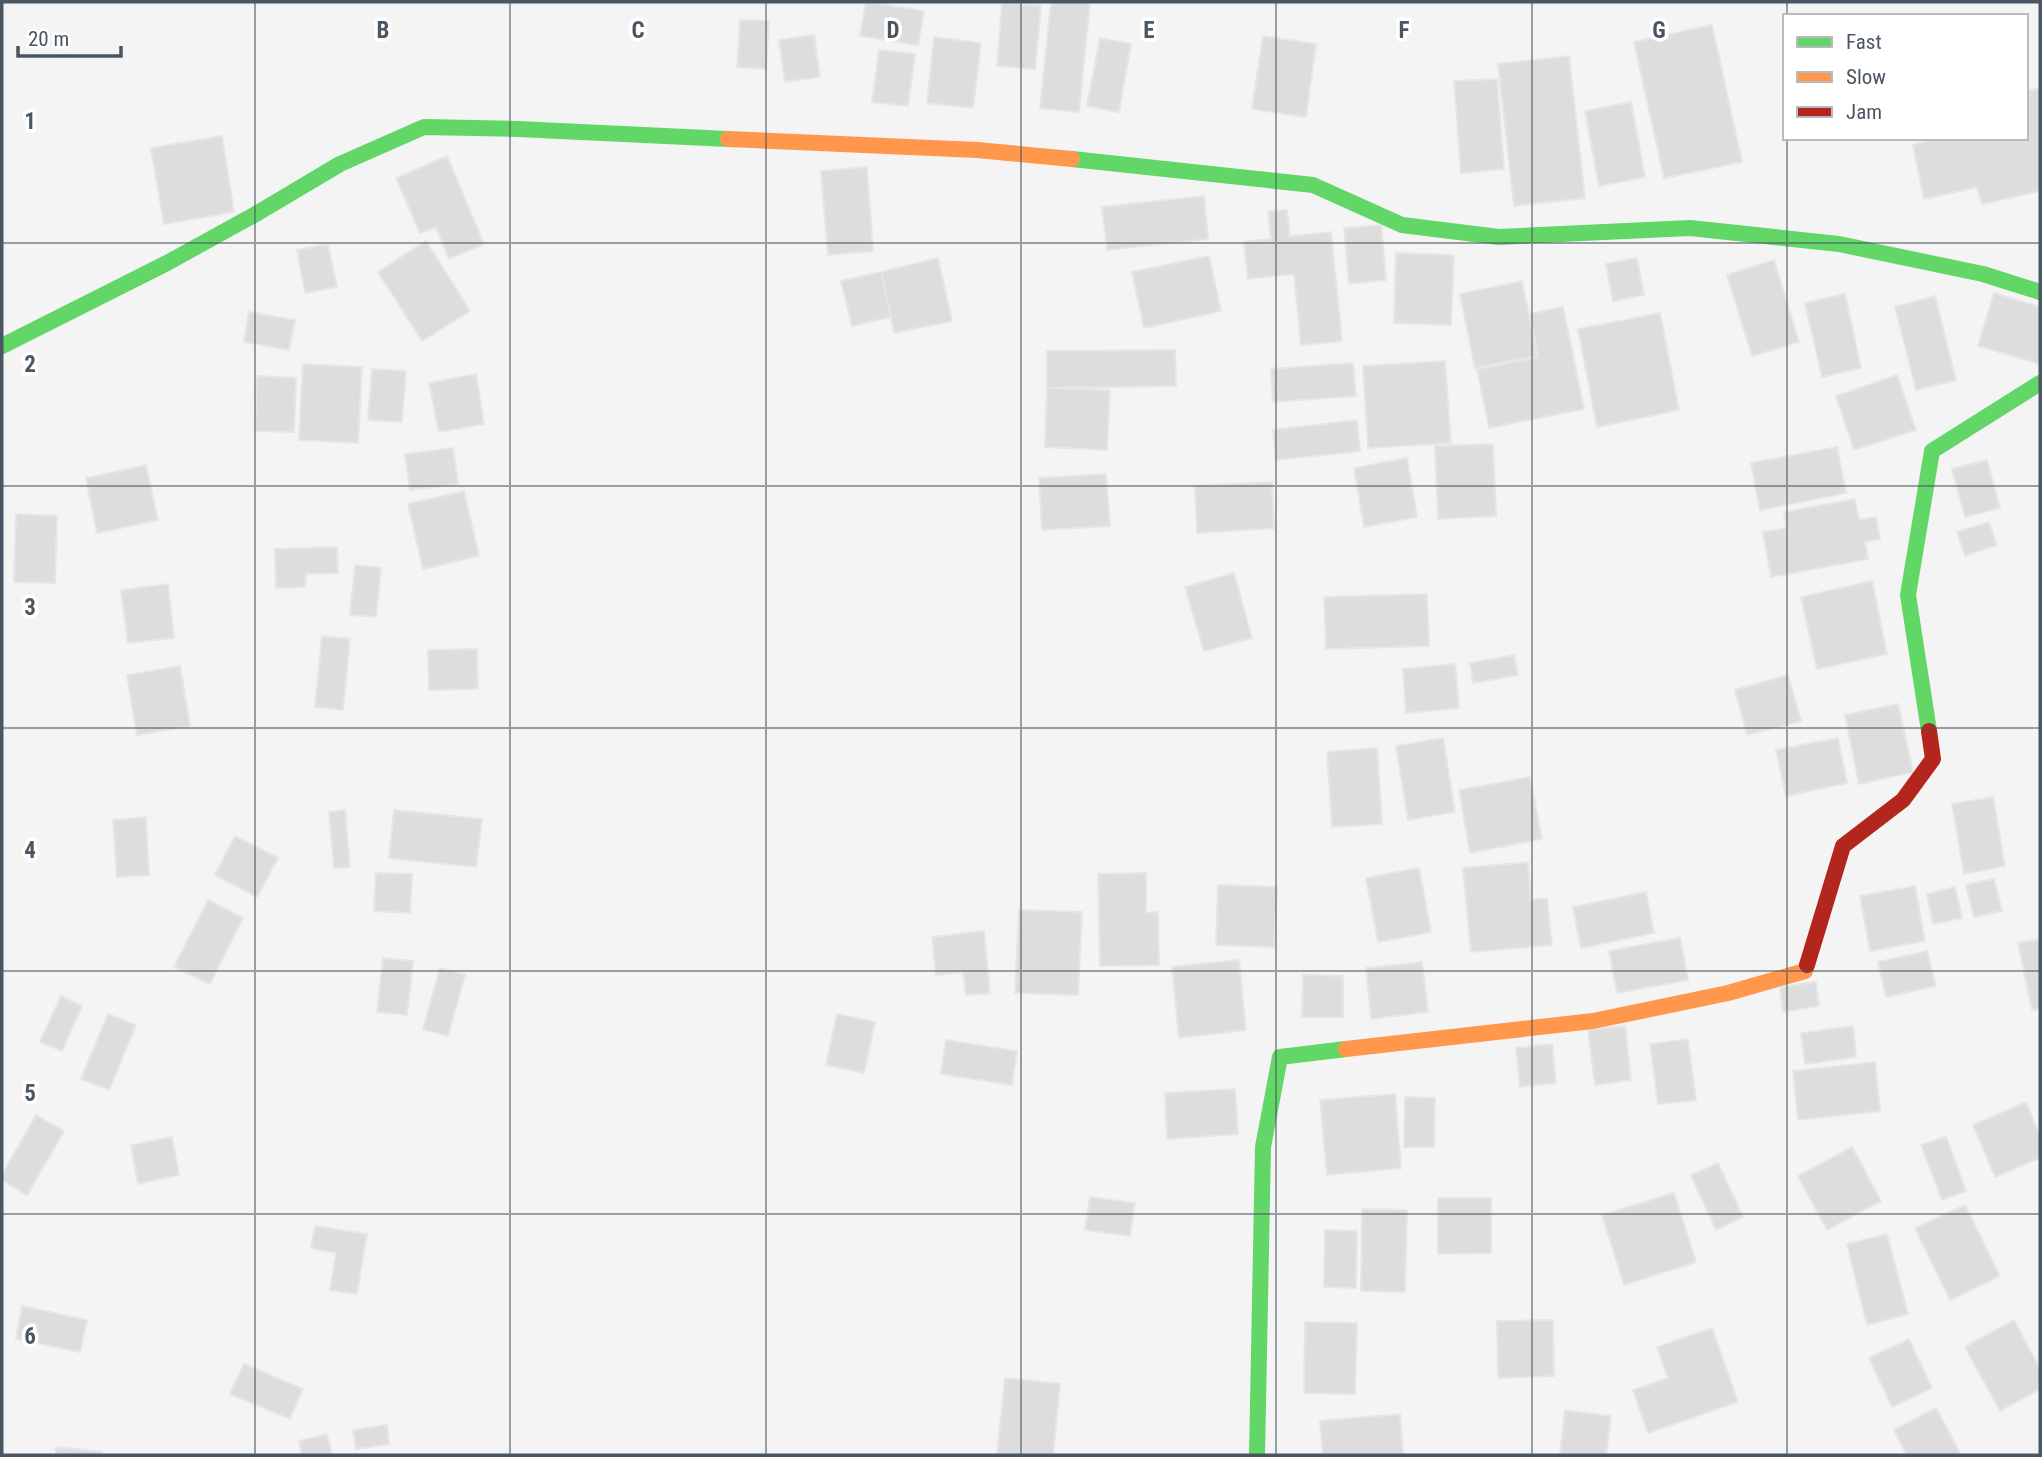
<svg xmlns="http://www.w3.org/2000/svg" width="2042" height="1457" font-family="'Roboto Condensed',sans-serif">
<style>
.building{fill:#ddddde;stroke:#e5e6e7;stroke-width:2}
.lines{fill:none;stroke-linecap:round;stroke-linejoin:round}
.fast{stroke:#63d668;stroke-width:16}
.slow{stroke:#ff974d;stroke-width:16}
.jam{stroke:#b3261e;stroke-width:16}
.grid{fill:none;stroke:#4a5661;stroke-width:2;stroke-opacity:0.55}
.grid-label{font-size:23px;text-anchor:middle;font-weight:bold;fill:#4a5661;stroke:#fff;stroke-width:7;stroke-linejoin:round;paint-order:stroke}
</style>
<rect width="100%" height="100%" fill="#f4f4f4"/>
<g class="building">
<polygon points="866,2 924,11 918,45 860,36"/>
<polygon points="1051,2 1090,2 1079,112 1040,108"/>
<polygon points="1002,3 1041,6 1035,69 997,66"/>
<polygon points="740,20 769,21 766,69 737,67"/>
<polygon points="1712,25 1742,162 1664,178 1634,42"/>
<polygon points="814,35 820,77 785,82 779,40"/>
<polygon points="1263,36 1316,44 1306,117 1252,109"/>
<polygon points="934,37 981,43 973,108 927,103"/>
<polygon points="1100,38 1131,44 1119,112 1087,106"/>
<polygon points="879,50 915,54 908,106 872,102"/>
<polygon points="1569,56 1585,198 1514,206 1498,64"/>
<polygon points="1497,79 1504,169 1461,173 1454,81"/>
<polygon points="2040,88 2040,191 1982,204 1977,187 1924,199 1913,145 1939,138 2026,138 2026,91"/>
<polygon points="1631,102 1645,177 1599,186 1585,111"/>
<polygon points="222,136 234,212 164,224 151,148"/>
<polygon points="447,156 484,244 449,259 436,227 420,233 396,178"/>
<polygon points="867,167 873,251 828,255 821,171"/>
<polygon points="1204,196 1208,239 1107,250 1102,207"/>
<polygon points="1287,210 1290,236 1331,232 1342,341 1301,345 1294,274 1248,279 1244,242 1271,239 1268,211"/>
<polygon points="1381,225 1386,280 1349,284 1344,228"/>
<polygon points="426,241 470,311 422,341 378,272"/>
<polygon points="328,244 337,287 305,293 297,250"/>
<polygon points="1396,253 1454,255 1451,325 1394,323"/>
<polygon points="1209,256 1221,311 1144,328 1132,272"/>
<polygon points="938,258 952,321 894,333 881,272"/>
<polygon points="1637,258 1644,295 1613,301 1606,264"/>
<polygon points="1774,260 1799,342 1752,356 1727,275"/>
<polygon points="881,272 891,317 852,326 841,281"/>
<polygon points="1522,281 1537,356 1475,368 1460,294"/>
<polygon points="1994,293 2040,307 2040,364 1978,346"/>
<polygon points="1845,294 1861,368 1822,377 1805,303"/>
<polygon points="1935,296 1956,380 1916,390 1895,307"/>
<polygon points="1563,307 1584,409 1489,428 1477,369 1538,357 1530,314"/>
<polygon points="249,312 295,320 289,350 244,342"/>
<polygon points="1660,313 1679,410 1597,427 1578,329"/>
<polygon points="1175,350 1176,386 1047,388 1047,351"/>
<polygon points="1445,361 1451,443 1368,448 1363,366"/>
<polygon points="1353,363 1356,396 1273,402 1271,369"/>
<polygon points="303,364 362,367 358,443 299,440"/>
<polygon points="372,369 406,371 402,422 368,420"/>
<polygon points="476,374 484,424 439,432 429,383"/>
<polygon points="1897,375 1916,430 1854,450 1836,396"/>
<polygon points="257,376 296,378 294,432 255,431"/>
<polygon points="1047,388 1110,390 1107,450 1045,447"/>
<polygon points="1357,420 1360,451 1276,460 1273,430"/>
<polygon points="1493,444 1496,516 1438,519 1435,446"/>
<polygon points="1837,447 1846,493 1760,510 1751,463"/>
<polygon points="453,448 458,484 410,490 405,454"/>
<polygon points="1407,458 1417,517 1364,527 1354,468"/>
<polygon points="1987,460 2000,508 1965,517 1952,469"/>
<polygon points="146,465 158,520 97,533 86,478"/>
<polygon points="1106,474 1110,526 1042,530 1039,478"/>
<polygon points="1272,482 1274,528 1197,533 1195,486"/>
<polygon points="464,491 479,556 423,569 408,504"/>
<polygon points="1855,499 1859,520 1876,517 1880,539 1865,542 1868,559 1771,577 1763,532 1787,528 1784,512"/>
<polygon points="16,514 57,516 55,583 14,582"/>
<polygon points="1989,522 1997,545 1965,556 1957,532"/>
<polygon points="337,547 338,573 306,574 305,587 276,588 275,549"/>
<polygon points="355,565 381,568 376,617 350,615"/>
<polygon points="1234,573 1252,638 1204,651 1185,587"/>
<polygon points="1872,581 1887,654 1817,669 1801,597"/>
<polygon points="168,584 174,638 128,643 121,590"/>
<polygon points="1427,594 1429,646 1326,649 1324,597"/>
<polygon points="322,636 350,639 343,710 315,707"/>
<polygon points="477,649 478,689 429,690 428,650"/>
<polygon points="1514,655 1518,675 1473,683 1470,663"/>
<polygon points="1455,664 1459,708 1406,713 1403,669"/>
<polygon points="180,666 190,726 137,735 127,675"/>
<polygon points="1788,675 1801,721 1747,735 1735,690"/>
<polygon points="1898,704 1913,772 1859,784 1845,715"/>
<polygon points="1443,738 1455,812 1408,820 1396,746"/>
<polygon points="1838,738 1847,783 1786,796 1776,750"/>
<polygon points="1377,748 1382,824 1332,827 1327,752"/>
<polygon points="1530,777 1542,839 1470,853 1459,790"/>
<polygon points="1993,797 2005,866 1964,874 1952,804"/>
<polygon points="345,810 350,867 334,868 329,812"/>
<polygon points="394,810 482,819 476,867 389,858"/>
<polygon points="146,817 149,875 117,877 113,820"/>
<polygon points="235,836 278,858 257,897 215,875"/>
<polygon points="1528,862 1531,900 1547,898 1552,945 1471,952 1463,868"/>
<polygon points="1419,868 1431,932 1378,942 1366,878"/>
<polygon points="376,873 412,874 410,913 374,911"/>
<polygon points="1146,873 1146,913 1158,912 1159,965 1100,966 1098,874"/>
<polygon points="1994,879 2002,911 1974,917 1966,885"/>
<polygon points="1218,885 1277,887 1274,947 1216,945"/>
<polygon points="1915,886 1925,941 1870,951 1860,896"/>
<polygon points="1955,887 1962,918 1933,924 1927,894"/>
<polygon points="1646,892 1654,933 1581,948 1573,907"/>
<polygon points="208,900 243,918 210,984 174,967"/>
<polygon points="1019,910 1082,912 1078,995 1015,993"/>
<polygon points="984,931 990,993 966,995 963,972 936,975 932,937"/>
<polygon points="1680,938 1688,980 1617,993 1609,951"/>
<polygon points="2040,939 2040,1009 2032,1010 2018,943"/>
<polygon points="1927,951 1936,986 1886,997 1878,962"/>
<polygon points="383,958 413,961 407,1015 377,1012"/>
<polygon points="1239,960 1246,1030 1179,1038 1172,967"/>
<polygon points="1422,962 1428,1012 1371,1019 1366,968"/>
<polygon points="440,968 465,975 448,1036 423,1029"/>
<polygon points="1303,975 1343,976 1343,1017 1302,1017"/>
<polygon points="1816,982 1819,1006 1783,1012 1780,987"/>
<polygon points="61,996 82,1006 62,1051 40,1042"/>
<polygon points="108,1014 136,1025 109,1090 81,1079"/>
<polygon points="837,1014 875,1022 864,1073 826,1065"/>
<polygon points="1625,1026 1631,1080 1595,1085 1588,1030"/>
<polygon points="1853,1026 1856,1057 1805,1064 1801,1033"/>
<polygon points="1688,1039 1696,1100 1658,1104 1650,1044"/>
<polygon points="946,1040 1017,1051 1012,1085 941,1074"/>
<polygon points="1552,1044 1556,1083 1520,1087 1516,1048"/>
<polygon points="1875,1062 1880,1111 1798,1120 1793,1071"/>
<polygon points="1235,1089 1238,1134 1167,1139 1165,1093"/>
<polygon points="1395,1094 1401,1168 1327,1175 1320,1100"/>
<polygon points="1405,1097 1435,1098 1434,1147 1404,1147"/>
<polygon points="2026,1102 2040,1137 2040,1158 1995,1177 1973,1125"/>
<polygon points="36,1115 64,1131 27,1195 2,1180 2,1175"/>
<polygon points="172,1137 179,1175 138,1184 131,1145"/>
<polygon points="1946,1137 1966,1191 1942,1200 1921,1145"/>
<polygon points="1852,1147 1881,1201 1827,1230 1798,1176"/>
<polygon points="1718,1163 1743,1217 1716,1230 1691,1175"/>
<polygon points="1674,1193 1696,1262 1624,1285 1602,1215"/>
<polygon points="1090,1197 1135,1203 1130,1236 1085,1230"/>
<polygon points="1438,1198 1491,1198 1491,1253 1438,1254"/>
<polygon points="1965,1205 2000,1276 1950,1300 1915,1228"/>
<polygon points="1362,1209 1407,1210 1405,1292 1361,1291"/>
<polygon points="315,1226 367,1234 357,1294 330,1290 336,1253 311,1248"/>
<polygon points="1325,1230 1357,1231 1356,1288 1324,1287"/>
<polygon points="1887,1234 1908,1314 1867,1325 1847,1244"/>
<polygon points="22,1306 87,1320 80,1352 16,1339"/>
<polygon points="1553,1320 1554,1376 1498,1378 1497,1321"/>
<polygon points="2014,1320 2040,1369 2040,1389 2000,1411 1965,1347"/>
<polygon points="1305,1322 1357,1323 1355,1394 1304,1393"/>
<polygon points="1712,1328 1738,1402 1648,1433 1633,1390 1668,1378 1657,1347"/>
<polygon points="1909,1339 1932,1388 1892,1407 1869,1358"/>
<polygon points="244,1364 303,1389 290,1419 230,1394"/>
<polygon points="1005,1378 1060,1384 1053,1455 997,1455"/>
<polygon points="1936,1408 1961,1455 1907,1455 1894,1430"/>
<polygon points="1565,1410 1611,1416 1606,1455 1560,1455"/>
<polygon points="1400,1414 1403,1455 1323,1455 1320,1421"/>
<polygon points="387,1425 389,1444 356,1449 353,1430"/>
<polygon points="327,1434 332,1455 302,1455 299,1441"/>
<polygon points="56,1447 102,1452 102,1455 55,1455"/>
</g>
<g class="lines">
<g class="fast">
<polyline points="1072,159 1313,185 1402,225 1499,237 1690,228 1839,244 1983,274 2040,292"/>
<polyline points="2,346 167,263 254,215 340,164 424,127 518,129 728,139"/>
<polyline points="1929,731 1908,595 1932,451 2040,383"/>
<polyline points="1257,1455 1263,1147 1280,1057 1346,1049"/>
</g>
<g class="slow">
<polyline points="728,139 977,150 1072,159"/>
<polyline points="1346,1049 1593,1021 1728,993 1805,971 1807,965"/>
</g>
<polyline class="jam" points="1807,965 1843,846 1903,800 1933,759 1929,731"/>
</g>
<path class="grid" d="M255 2V1455M510 2V1455M766 2V1455M1021 2V1455M1276 2V1455M1532 2V1455M1787 2V16M1787 138V1455M2 243H2040M2 486H2040M2 728H2040M2 971H2040M2 1214H2040"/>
<g class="grid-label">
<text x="383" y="38">B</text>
<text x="638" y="38">C</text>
<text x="893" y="38">D</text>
<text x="1149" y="38">E</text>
<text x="1404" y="38">F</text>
<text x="1659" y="38">G</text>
<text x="30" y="129">1</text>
<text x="30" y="372">2</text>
<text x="30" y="615">3</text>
<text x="30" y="858">4</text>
<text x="30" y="1101">5</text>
<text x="30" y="1344">6</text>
</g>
<rect width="2042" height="1457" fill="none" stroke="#4a5661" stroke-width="7"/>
<rect x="1783" y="14" width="245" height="126" fill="#ffffff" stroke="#b7bbc0" stroke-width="2"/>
<rect x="1797" y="37" width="35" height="10" fill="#63d668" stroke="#b7bbc0" stroke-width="2"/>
<text x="1846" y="49" font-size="21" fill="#4a5661">Fast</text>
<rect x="1797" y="72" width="35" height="10" fill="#ff974d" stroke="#b7bbc0" stroke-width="2"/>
<text x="1846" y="84" font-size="21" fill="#4a5661">Slow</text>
<rect x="1797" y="107" width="35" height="10" fill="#b3261e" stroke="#b7bbc0" stroke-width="2"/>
<text x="1846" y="119" font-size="21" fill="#4a5661">Jam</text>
<path d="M18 46v10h103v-10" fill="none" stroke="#4a5661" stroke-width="3.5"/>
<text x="28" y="46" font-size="21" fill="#4a5661" stroke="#ffffff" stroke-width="5" paint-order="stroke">20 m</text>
</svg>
